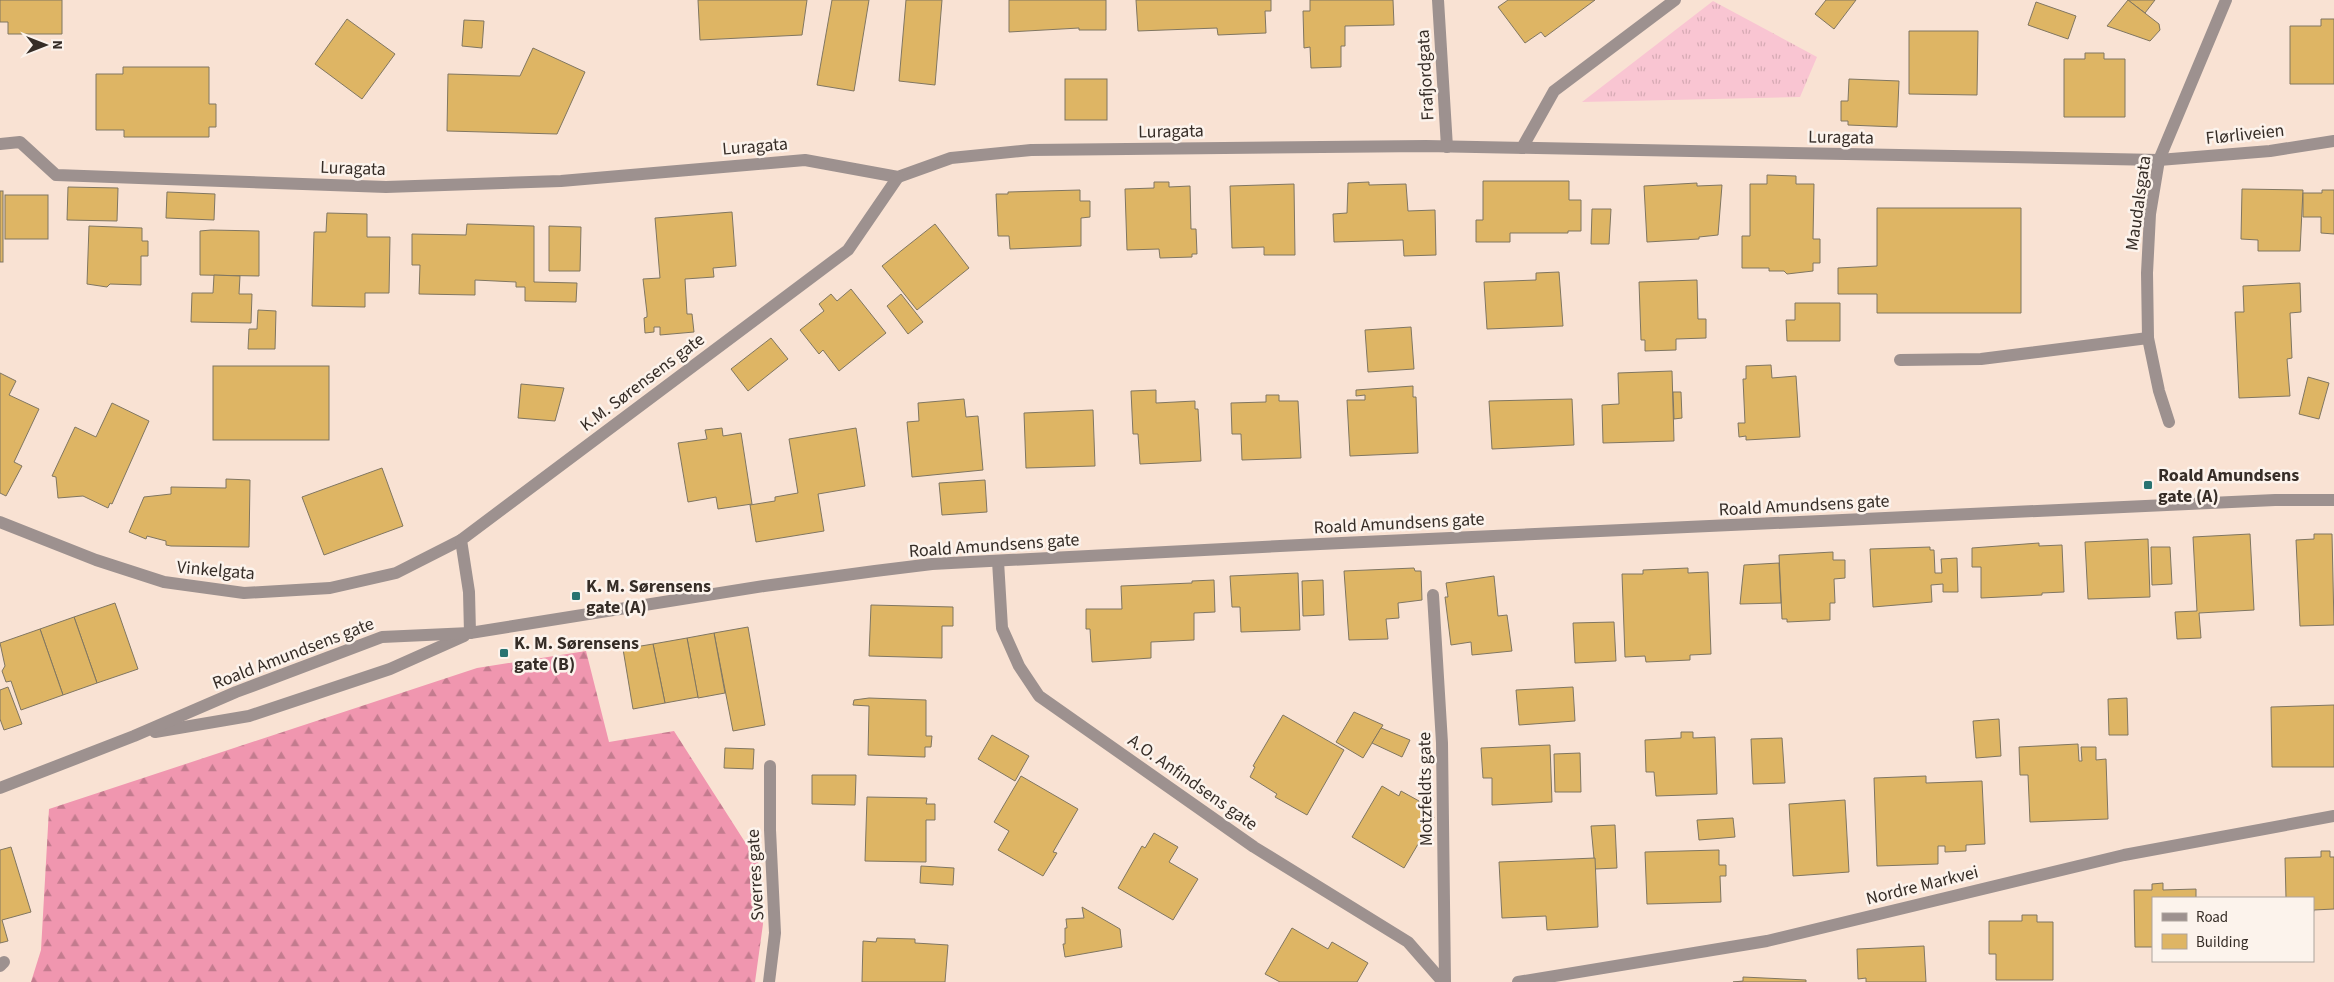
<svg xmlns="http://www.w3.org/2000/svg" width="2334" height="982" font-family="'Source Sans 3',sans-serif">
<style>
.grass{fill:url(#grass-tufts)}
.forest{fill:url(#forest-firs)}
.building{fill:#deb564;stroke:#807661}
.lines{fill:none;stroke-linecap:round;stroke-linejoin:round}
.minor{stroke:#9d918f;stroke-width:12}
.poi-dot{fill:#297371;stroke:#fcf3ec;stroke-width:2}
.labels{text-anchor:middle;stroke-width:5;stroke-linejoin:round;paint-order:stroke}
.street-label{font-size:18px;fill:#362d27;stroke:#fcf3ec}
.poi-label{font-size:18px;font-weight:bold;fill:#362d27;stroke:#fcf3ec;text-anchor:start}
</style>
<defs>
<pattern id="grass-tufts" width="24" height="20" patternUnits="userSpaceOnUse" patternTransform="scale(1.25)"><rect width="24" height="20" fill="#f9c5d2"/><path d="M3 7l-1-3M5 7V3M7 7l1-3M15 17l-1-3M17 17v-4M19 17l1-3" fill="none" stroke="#d6aab4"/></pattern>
<pattern id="forest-firs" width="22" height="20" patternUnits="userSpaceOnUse" patternTransform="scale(1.25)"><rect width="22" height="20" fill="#f096af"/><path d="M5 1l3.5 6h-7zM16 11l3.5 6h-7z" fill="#c37b8e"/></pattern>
</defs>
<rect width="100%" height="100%" fill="#f9e2d3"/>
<polygon class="grass" points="1713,1 1817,57 1800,97 1582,102"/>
<polygon class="forest" points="586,651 609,742 674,731 759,864 763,924 755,982 31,982 41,950 49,809 477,668"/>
<g class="building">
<polygon points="0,0 62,0 62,34 8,34 8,22 0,22"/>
<polygon points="698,0 807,0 802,35 700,40"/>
<polygon points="832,0 869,0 854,91 817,85"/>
<polygon points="906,0 942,0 935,85 899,81"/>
<polygon points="1009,0 1106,0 1106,30 1079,30 1079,28 1009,32"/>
<polygon points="1136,0 1271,0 1271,11 1265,11 1266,33 1218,35 1217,28 1138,31"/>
<polygon points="1310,0 1393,0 1394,25 1345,26 1345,46 1341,46 1341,67 1311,68 1310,47 1304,48 1303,11 1310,11"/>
<polygon points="1508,0 1595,0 1545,37 1541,32 1525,43 1498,7"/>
<polygon points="1826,0 1856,0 1834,29 1815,14"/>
<polygon points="2128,0 2155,0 2145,13"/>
<polygon points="2128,0 2159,24 2160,30 2150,41 2107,26"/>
<polygon points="2036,2 2076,16 2068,39 2028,25"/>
<polygon points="347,19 395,54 362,99 315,64"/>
<polygon points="2321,19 2334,19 2334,84 2290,84 2290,26 2321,26"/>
<polygon points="464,20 484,21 482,48 462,46"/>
<polygon points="1909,31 1978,31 1977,95 1909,94"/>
<polygon points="533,48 585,72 557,134 447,131 448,74 520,76"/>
<polygon points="2085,53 2104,53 2104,59 2125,59 2125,117 2064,117 2064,59 2085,59"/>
<polygon points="123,67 209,67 209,104 216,104 216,127 209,127 209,137 124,137 124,130 96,130 96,74 123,74"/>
<rect x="1065" y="79" width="42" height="41"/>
<polygon points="1849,79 1899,81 1897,127 1848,125 1848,121 1841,121 1841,101 1848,101"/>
<polygon points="1767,175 1796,176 1796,184 1814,184 1813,239 1820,239 1820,263 1813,263 1813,271 1787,274 1784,271 1769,271 1769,268 1742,268 1742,236 1750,236 1750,184 1767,184"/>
<polygon points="1483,181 1569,181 1569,200 1581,200 1581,231 1568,231 1568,233 1510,233 1510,242 1476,242 1476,220 1483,220"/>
<polygon points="1154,182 1169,182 1169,187 1190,186 1191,229 1196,229 1197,254 1192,254 1192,257 1160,258 1159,249 1127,250 1125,189 1154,188"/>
<polygon points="1369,182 1369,185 1406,184 1408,211 1435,210 1436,255 1404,256 1403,240 1334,242 1333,214 1347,213 1348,183"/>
<polygon points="1697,183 1697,186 1722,185 1718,235 1699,237 1699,239 1647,242 1644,186"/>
<polygon points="1294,184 1295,255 1264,255 1264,247 1232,248 1230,186"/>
<polygon points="68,187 118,188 117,221 67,220"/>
<polygon points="2242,189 2303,190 2300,251 2258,251 2258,240 2241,239"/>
<polygon points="1080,190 1080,201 1090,201 1090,217 1081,218 1081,246 1010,249 1009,236 998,236 996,194 1008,194 1008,192"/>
<polygon points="2322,190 2334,190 2334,234 2321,233 2321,217 2303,217 2303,193 2322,193"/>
<rect x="0" y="191" width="3" height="71"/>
<polygon points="167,192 215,194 214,220 166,218"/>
<rect x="5" y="195" width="43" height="44"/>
<polygon points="1877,208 2021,208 2021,313 1877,313 1877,294 1838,294 1838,268 1877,266"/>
<polygon points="1592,209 1611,209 1609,244 1591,244"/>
<polygon points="732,212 736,266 713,268 714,277 685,279 687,314 692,314 694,332 660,335 660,327 654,327 654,332 645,333 644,318 647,317 647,313 643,279 660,278 655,218"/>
<polygon points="327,213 367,214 367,237 390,237 389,293 365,293 365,307 312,306 314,232 326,232"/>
<polygon points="467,224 534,226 534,282 577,283 576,302 525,301 525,287 516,287 516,282 475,280 475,295 419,294 420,265 412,265 412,234 466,235"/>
<polygon points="935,224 969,268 917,310 882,266"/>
<polygon points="89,226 142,228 142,241 148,241 148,256 141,256 141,285 110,284 107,287 87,284"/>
<polygon points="549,226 581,227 580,271 549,271"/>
<polygon points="211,230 259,231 259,276 200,275 200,231"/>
<polygon points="1559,272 1563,326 1487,329 1484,282 1536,280 1536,273"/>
<polygon points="214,275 240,276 239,294 252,294 251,323 191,322 192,293 213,293"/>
<polygon points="1697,280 1698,319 1706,319 1706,338 1676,339 1676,350 1645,351 1645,340 1641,340 1639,282"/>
<polygon points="2300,283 2301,312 2290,313 2292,358 2287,359 2290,396 2239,398 2235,312 2244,312 2243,286"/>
<polygon points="851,289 886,333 839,371 823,350 819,354 800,330 824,311 819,304 831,294 837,301"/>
<polygon points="901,294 923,322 908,334 887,306"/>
<polygon points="1795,303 1840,303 1840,341 1787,341 1786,320 1795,320"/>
<polygon points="258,310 276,311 275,349 248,349 249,329 257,329"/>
<polygon points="1411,327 1414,369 1368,372 1365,330"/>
<polygon points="771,338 788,359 748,391 731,369"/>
<polygon points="1771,365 1772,378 1796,376 1800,437 1746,440 1746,436 1739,437 1738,423 1745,423 1743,379 1746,379 1746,366"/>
<rect x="213" y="366" width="116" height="74"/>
<polygon points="1672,371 1674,441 1603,443 1602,405 1619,404 1618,373"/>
<polygon points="0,373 16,381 9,395 39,409 14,462 22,466 6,496 0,493"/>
<polygon points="2308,377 2329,383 2319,419 2299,414"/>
<polygon points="521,384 564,388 555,421 518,418"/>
<polygon points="1413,386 1413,397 1416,397 1418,453 1350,456 1347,400 1365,400 1365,395 1356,396 1356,390"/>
<polygon points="1156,390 1156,403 1195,401 1195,409 1198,409 1201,461 1140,464 1138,434 1133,434 1131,391"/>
<polygon points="1673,392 1681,392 1682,418 1674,419"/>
<polygon points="1266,395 1279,395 1279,401 1298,401 1301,458 1242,460 1241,434 1232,434 1231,403 1266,402"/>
<polygon points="964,399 966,417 978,416 983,470 912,477 907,422 919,421 918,403"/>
<polygon points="1572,399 1574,445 1492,449 1489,401"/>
<polygon points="112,403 149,421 112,504 110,503 108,508 83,496 58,498 56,477 52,476 75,427 96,437"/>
<polygon points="1093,410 1095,466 1026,468 1024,413"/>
<polygon points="722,428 723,436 741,433 752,504 718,509 716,497 688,502 678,443 707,439 705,430"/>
<polygon points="856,428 865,486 818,494 824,531 756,542 750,505 775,501 775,497 798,493 789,439"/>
<polygon points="382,468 403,526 324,555 302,497"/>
<polygon points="226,479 250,480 249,547 171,546 166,545 166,541 147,536 146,539 129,532 144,497 171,494 171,487 226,488"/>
<polygon points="985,480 987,512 942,515 939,483"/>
<polygon points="2250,534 2254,610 2199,613 2201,638 2177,639 2175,612 2197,611 2193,537"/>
<polygon points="2314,534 2332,534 2334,625 2300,626 2296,540 2314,539"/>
<polygon points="2148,539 2150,597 2088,599 2085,542"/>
<polygon points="2039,543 2039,546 2062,545 2064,592 2042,593 2042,595 1981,598 1981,567 1972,567 1972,548"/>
<polygon points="1930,547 1930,550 1934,550 1935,573 1942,573 1941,559 1957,558 1958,592 1943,592 1943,584 1931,585 1932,602 1873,607 1870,549"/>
<polygon points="2151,547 2170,547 2172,584 2152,585"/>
<polygon points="1833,552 1833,560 1845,560 1845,578 1834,579 1835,603 1830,603 1830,620 1787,622 1787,619 1782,619 1779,555"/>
<polygon points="1779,563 1781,603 1740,604 1744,565"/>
<polygon points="1414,568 1415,571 1421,571 1422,600 1398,603 1399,618 1386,619 1388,639 1349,640 1344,571"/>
<polygon points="1688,568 1688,573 1708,572 1711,654 1690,655 1690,660 1646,662 1645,656 1625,657 1622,574 1643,574 1643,570"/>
<polygon points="1298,573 1300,630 1241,632 1240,607 1232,607 1230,576"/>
<polygon points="1494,576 1498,616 1507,615 1512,651 1472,655 1471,642 1451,645 1445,597 1448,597 1446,583"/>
<polygon points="1214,580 1215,612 1194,613 1194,640 1151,642 1151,658 1092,662 1090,629 1086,629 1086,609 1122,609 1121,586 1192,583 1192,581"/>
<polygon points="1323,580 1324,615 1303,616 1302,581"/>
<polygon points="115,603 138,669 97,683 74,617"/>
<polygon points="871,605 953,607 953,626 942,626 942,658 869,656"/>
<polygon points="74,617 97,683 63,695 40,629"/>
<polygon points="1614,622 1616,661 1575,663 1573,623"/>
<polygon points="748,627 765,725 733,731 714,633"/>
<polygon points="40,629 63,695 21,710 11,681 6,682 2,671 5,666 0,643"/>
<polygon points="714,633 725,693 698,698 687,638"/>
<polygon points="687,638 698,697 665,703 653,644"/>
<polygon points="653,644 665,703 633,709 623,649"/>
<polygon points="8,687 22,724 4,730 0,719 0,690"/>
<polygon points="1573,687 1575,721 1519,725 1516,690"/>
<polygon points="869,698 926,700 926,736 932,736 931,747 925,747 925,757 868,755 869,706 853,705 854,700"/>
<polygon points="2127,698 2128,735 2109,735 2108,699"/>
<polygon points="2334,705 2334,767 2272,767 2271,707"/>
<polygon points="1354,712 1383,725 1363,758 1336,742"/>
<polygon points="1283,715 1344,750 1307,815 1275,797 1277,794 1250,777 1255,767 1253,766"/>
<polygon points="1999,719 2001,756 1976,758 1973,721"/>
<polygon points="1381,728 1410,740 1402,757 1372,743"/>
<polygon points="1681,732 1693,732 1693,738 1715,737 1717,794 1656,796 1654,772 1646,772 1645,740 1681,738"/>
<polygon points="992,735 1029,756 1015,781 978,759"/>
<polygon points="1782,738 1785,783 1753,784 1751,739"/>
<polygon points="2078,744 2079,761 2082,761 2081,747 2096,747 2096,760 2106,759 2108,819 2030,822 2028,775 2020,775 2019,747"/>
<polygon points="1550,745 1552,802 1492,805 1492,778 1483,778 1481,748"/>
<polygon points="725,748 754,749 753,769 724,768"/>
<polygon points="1580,753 1581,792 1555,792 1554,754"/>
<polygon points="812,775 856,775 855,805 812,804"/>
<polygon points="1021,776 1078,809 1053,852 1057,853 1043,876 998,850 1009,831 994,822"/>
<polygon points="1926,776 1926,783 1982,781 1985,844 1966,845 1966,851 1945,852 1945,846 1938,846 1938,864 1877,866 1874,778"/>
<polygon points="1382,786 1399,796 1401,791 1419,801 1417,806 1434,817 1404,868 1352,837"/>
<polygon points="867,797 927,798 926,804 935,804 935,820 926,820 926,862 865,861"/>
<polygon points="1845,800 1849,872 1793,876 1789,804"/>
<polygon points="1733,818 1735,837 1699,840 1697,820"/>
<polygon points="1615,825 1617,868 1595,869 1591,826"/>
<polygon points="1154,833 1178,847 1169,862 1198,879 1173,920 1118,888 1142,846 1145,848"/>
<polygon points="11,847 31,912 2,920 8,941 0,943 0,850"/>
<polygon points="1719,850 1719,865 1726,865 1726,876 1720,876 1721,902 1647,904 1645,852"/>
<polygon points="2321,851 2330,851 2330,857 2334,857 2334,909 2314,910 2313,915 2313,898 2286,898 2285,858 2321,857"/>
<polygon points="1595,858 1598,927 1547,930 1546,916 1502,918 1499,862"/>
<polygon points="921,866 954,868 953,885 920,883"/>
<polygon points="2163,883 2163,890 2196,889 2196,898 2153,898 2153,947 2135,947 2134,890 2152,890 2152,884"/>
<polygon points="1082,907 1120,929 1122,947 1065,957 1063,944 1065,944 1065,928 1067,928 1066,919 1084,918"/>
<polygon points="2022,915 2037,915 2037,922 2053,922 2053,980 1996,980 1996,954 1989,954 1989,921 2022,921"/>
<polygon points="1292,928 1328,949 1332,942 1368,963 1357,982 1280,982 1265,974"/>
<polygon points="877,938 915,939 915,943 948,945 945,982 862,982 863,941 876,942"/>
<polygon points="1924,946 1926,982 1866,982 1866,978 1858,979 1857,949"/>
<polygon points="1743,977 1806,980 1806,982 1733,982 1743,981"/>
</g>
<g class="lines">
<g class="minor">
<polyline points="1438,0 1447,147"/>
<polyline points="0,144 20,142 56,175 386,187 561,181 805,160 898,177 951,158 1031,150 1426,146 2159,160 2270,151 2334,141"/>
<polyline points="1522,148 1554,91 1675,0"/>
<polyline points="1900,360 1981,359 2148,338"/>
<polyline points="2169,422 2159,391 2148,338 2147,273 2150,214 2159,160 2226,0"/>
<polyline points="0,522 96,560 164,582 244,593 330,588 396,573 461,540"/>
<polyline points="998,561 1002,628 1019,666 1039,696 1254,847 1408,942 1443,982"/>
<polyline points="1433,595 1442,743 1445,982"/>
<polyline points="470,633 469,592 461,540 848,250 898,177"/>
<polyline points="155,732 249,716 390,669 464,636"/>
<polyline points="0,788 134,736 236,692 382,637 470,633 764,586 875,571 932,564 1320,544 2275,500 2334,500"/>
<polyline points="0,966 4,962"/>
<polyline points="769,982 775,933 770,830 770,766"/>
<polyline points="1518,982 1767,941 2124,855 2334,816"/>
</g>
</g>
<g class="poi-dot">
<rect x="2143" y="480" width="10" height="10" rx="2.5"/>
<rect x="571" y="591" width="10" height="10" rx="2.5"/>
<rect x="499" y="648" width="10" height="10" rx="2.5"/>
</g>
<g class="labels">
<g class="street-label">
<text transform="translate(1425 75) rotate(-93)" y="6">Frafjordgata</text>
<text transform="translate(1171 131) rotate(-1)" y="6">Luragata</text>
<text transform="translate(2245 134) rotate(-6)" y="6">Flørliveien</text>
<text transform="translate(1841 137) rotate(1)" y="6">Luragata</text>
<text transform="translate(755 146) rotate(-5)" y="6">Luragata</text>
<text transform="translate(353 168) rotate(2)" y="6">Luragata</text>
<text transform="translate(2138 203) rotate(-82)" y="6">Maudalsgata</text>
<text transform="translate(642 382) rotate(-37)" y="6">K.M. Sørensens gate</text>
<text transform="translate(1804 505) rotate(-3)" y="6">Roald Amundsens gate</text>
<text transform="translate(1399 523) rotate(-3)" y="6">Roald Amundsens gate</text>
<text transform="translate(994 545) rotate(-4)" y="6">Roald Amundsens gate</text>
<text transform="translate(216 570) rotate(5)" y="6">Vinkelgata</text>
<text transform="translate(293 653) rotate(-21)" y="6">Roald Amundsens gate</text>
<text transform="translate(1193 782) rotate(35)" y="6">A.O. Anfindsens gate</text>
<text transform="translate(1425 789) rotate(-91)" y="6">Motzfeldts gate</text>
<text transform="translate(755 875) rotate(-93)" y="6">Sverres gate</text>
<text transform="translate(1922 885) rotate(-14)" y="6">Nordre Markvei</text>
</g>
<g class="poi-label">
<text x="2158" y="481">Roald Amundsens<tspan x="2158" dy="21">gate (A)</tspan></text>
<text x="586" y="592">K. M. Sørensens<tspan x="586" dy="21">gate (A)</tspan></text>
<text x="514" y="649">K. M. Sørensens<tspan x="514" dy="21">gate (B)</tspan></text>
</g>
</g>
<rect x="2152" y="897" width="162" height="65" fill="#fcf3ec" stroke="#ada49d"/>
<rect x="2162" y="913" width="25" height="8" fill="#9d918f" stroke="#ada49d"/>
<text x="2196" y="922" font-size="15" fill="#362d27">Road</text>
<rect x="2162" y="934" width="25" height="15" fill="#deb564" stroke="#ada49d"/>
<text x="2196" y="947" font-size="15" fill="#362d27">Building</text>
<g transform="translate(45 45) rotate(90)" stroke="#fcf3ec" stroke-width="4" paint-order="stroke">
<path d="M0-4L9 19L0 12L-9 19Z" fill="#362d27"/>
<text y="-8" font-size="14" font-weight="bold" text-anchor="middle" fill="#362d27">N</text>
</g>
</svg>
